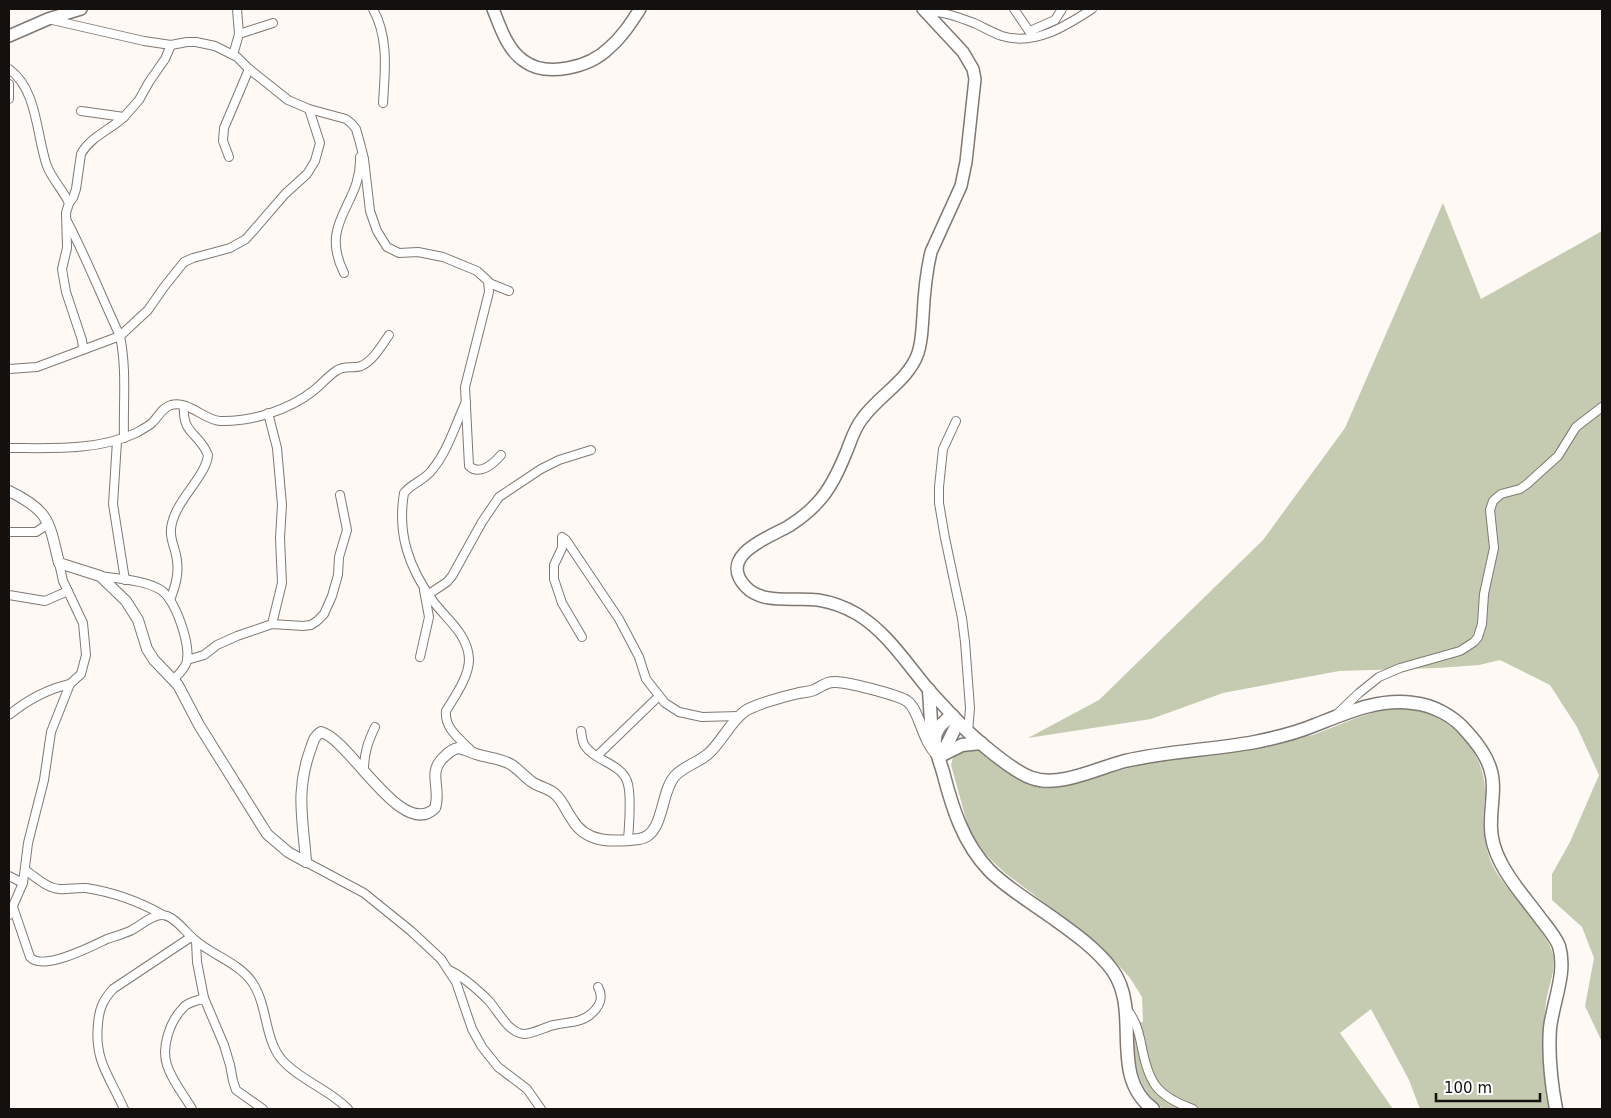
<svg xmlns="http://www.w3.org/2000/svg" width="1611" height="1118" font-family="'DejaVu Sans',sans-serif">
<style>
.green{fill:#c5cbb0}
.lines{fill:none;stroke-linecap:round;stroke-linejoin:round}
.minor-casing{stroke:#807872;stroke-width:10}
.tertiary-casing{stroke:#807872;stroke-width:12}
.secondary-casing{stroke:#807872;stroke-width:14}
.primary-casing{stroke:#807872;stroke-width:15}
.minor{stroke:#fff;stroke-width:8}
.tertiary{stroke:#fff;stroke-width:10}
.secondary{stroke:#fff;stroke-width:11}
.primary{stroke:#fff;stroke-width:12}
</style>
<rect width="100%" height="100%" fill="#fef9f4"/>
<g class="green">
<polygon points="1443,203 1481,299 1602,231 1602,1042 1585,1006 1594,958 1582,927 1552,900 1552,874 1570,842 1599,775 1577,727 1550,685 1500,660 1479,665 1438,668 1339,671 1223,693 1151,719 1028,738 1099,700 1263,540 1345,428"/>
<path d="M1411 708C1450 717 1483 748 1485 789 1486 795 1484 802 1484 808 1482 829 1485 852 1495 870 1509 894 1548 930 1553 955 1556 971 1548 987 1546 1003 1541 1039 1543 1075 1550 1109H1420L1409 1080 1371 1009 1340 1033 1393 1109H1163C1133 1083 1135 1060 1132 1022H1143L1142 997 1130 978 1099 944 1005 873 985 854 969 830 951 765 954 753 977 748 1001 764 1067 784 1160 760 1236 750 1313 735 1356 718 1385 709Z"/>
</g>
<g class="lines">
<defs>
<g id="minor">
<path d="M373 9C389 38 385 71 383 103"/>
<polyline points="1014,9 1031,34"/>
<path d="M925 11C942 11 958 17 974 23 983 27 993 33 1002 36 1035 46 1066 26 1092 9"/>
<path d="M48 19 144 41 171 45 187 42H196L215 46 237 57 249 69 288 100 309 109 346 119 352 124 356 129 360 143 364 159 370 211 377 231 387 247 399 253 418 252 443 257 477 271 488 281 489 292 465 387 469 466C480 476 493 464 501 455"/>
<polyline points="1030,31 1055,20 1062,9"/>
<polyline points="239,34 273,23"/>
<polyline points="233,55 239,34 237,9"/>
<path d="M9 69C38 90 36 135 47 166 52 179 63 190 69 203L66 213 67 248 62 269 63 275 66 292 82 340 83 350"/>
<polyline points="9,84 9,99"/>
<polyline points="81,111 124,117 139,100 149,82 165,59 171,45"/>
<polyline points="229,157 223,141 224,128 249,69"/>
<path d="M69 203 73 198 76 189 81 154C90 137 110 130 124 117"/>
<path d="M344 273C318 221 362 205 360 157"/>
<polyline points="489,283 509,291"/>
<path d="M9 369 37 367 120 336C102 298 87 259 67 221"/>
<path d="M466 402C455 425 448 451 432 470 425 480 412 483 404 493 397 534 409 568 433 601 446 619 468 634 469 659 469 677 455 696 446 711 444 729 462 741 473 752"/>
<polyline points="268,413 277,448 282,505 280,538 282,583 272,624"/>
<polyline points="956,421 943,449 939,487 939,503 945,538 962,618 965,642 970,708 968,732"/>
<path d="M124 438C123 403 127 370 120 336L148 310 164 287 184 262 193 258 230 248 246 239 285 194 307 174 315 161 320 143 309 109"/>
<polyline points="117,441 113,504 125,580"/>
<path d="M9 448C51 448 97 451 136 433 141 430 147 427 152 423 158 417 163 407 171 405 188 400 204 420 220 421 251 422 289 410 313 391 321 385 327 377 336 371 344 365 352 369 361 366 373 361 382 345 389 335"/>
<polyline points="9,532 36,532 48,524"/>
<path d="M100 576C119 579 144 580 161 590 176 601 190 643 187 661 185 669 178 675 173 680"/>
<polyline points="429,594 447,582 452,576 482,522 499,497 541,469 559,460 591,450"/>
<polyline points="9,595 45,601 68,591"/>
<path d="M170 600C175 587 179 575 177 561 176 548 168 538 172 523 178 498 206 476 208 455 199 432 182 435 184 406"/>
<polyline points="582,637 562,603 554,579 554,565 562,548 562,537 566,540 619,619 639,657 646,679 665,703 679,712 702,717 739,716"/>
<polyline points="420,657 429,617 424,590"/>
<polyline points="187,660 204,655 217,645 237,636 272,624 303,626 311,625 317,621 324,614 332,596 338,575 339,557 347,530 340,495"/>
<path d="M9 715C26 701 48 689 70 684"/>
<polyline points="1336,715 1359,693 1379,677 1400,668 1460,651 1474,642 1478,637 1482,624 1484,594 1494,548 1490,510 1493,501 1501,494 1520,489 1527,484 1558,456 1576,427 1602,407"/>
<path d="M581 731C582 736 582 742 585 746 595 761 620 763 627 781 632 793 629 826 628 840"/>
<polyline points="597,756 659,696"/>
<path d="M364 770C364 753 368 742 375 727"/>
<polyline points="306,862 364,893 411,931 441,959 456,982 472,1029 482,1047 498,1067 527,1089 541,1109"/>
<path d="M25 870C33 875 42 884 51 887 62 892 74 887 86 888 112 892 140 902 163 915"/>
<polyline points="9,876 23,883 9,915"/>
<polyline points="23,883 28,843 44,780 51,732 70,684 81,674 86,655 83,623 63,581 59,563"/>
<path d="M13 907 30 957C43 972 92 946 107 939 116 936 124 934 132 930 141 925 152 915 162 915 174 915 186 933 195 940 212 955 239 963 252 982 268 1005 264 1039 282 1060 301 1081 329 1089 348 1109"/>
<polyline points="196,941 197,962 204,998"/>
<path d="M449 970C464 977 477 989 489 1001 498 1011 509 1034 525 1034 535 1033 545 1027 554 1025 567 1022 581 1023 591 1014 600 1006 604 998 598 987"/>
<path d="M1126 1008C1135 1019 1138 1029 1141 1043 1148 1082 1156 1096 1193 1109"/>
<path d="M124 1109C110 1077 94 1061 98 1024 99 1009 103 1000 113 989L191 937"/>
<path d="M192 1109C184 1095 172 1081 167 1065 161 1047 170 1021 183 1008 187 1002 197 1001 204 998L224 1045 230 1065 233 1081 236 1090 263 1109"/>
</g>
<g id="tertiary">
<path d="M9 491C50 511 49 522 59 563L100 576 126 601 138 620 147 649 154 660 178 685 199 725 267 834 288 852 306 862"/>
<path d="M306 862C303 819 295 791 311 748 313 742 314 736 321 732 350 739 402 841 435 808 442 789 426 772 445 756 449 752 453 749 458 748 465 749 470 752 476 754 488 758 501 758 512 765 519 770 525 777 532 782 539 787 549 788 555 794 563 801 566 811 572 819 586 844 614 842 639 839 664 836 660 794 674 777 683 766 698 763 708 754 722 742 729 723 745 711 756 704 786 696 799 693 804 692 809 692 814 690 821 687 825 682 834 682 845 681 898 695 907 701 920 710 921 740 938 756"/>
</g>
<g id="secondary">
<path d="M493 9C500 26 507 50 524 61 547 78 590 67 609 48 622 37 631 23 640 9"/>
<path d="M923 9 963 52 973 69 975 79 966 162 961 186 931 252C926 273 924 295 923 316 922 329 922 341 918 353 909 380 878 396 862 419 854 429 851 441 846 453 839 470 831 488 818 502 810 511 800 519 789 526 770 537 716 555 746 587 763 605 795 597 818 600 831 602 845 607 857 614 887 632 907 664 929 690 937 699 945 707 952 715"/>
<polyline points="9,36 48,19 81,9"/>
</g>
<g id="primary">
<polyline points="929,690 931,722 934,740"/>
<polyline points="942,755 962,745 981,743"/>
<polyline points="939,757 942,755 958,722"/>
<path d="M1153 1109C1108 1075 1142 1013 1113 971 1098 950 1074 933 1053 918 1034 904 1005 887 989 870 963 843 952 807 943 772 940 762 936 752 935 742 934 729 943 723 952 715 966 732 1011 771 1032 778 1059 788 1098 768 1125 761 1168 751 1212 750 1255 742 1275 738 1296 733 1315 725 1346 713 1379 698 1413 703 1433 705 1454 716 1467 732 1477 743 1486 755 1490 768 1496 785 1491 804 1491 821 1490 836 1494 850 1501 863 1511 883 1527 900 1540 918 1547 927 1555 936 1559 946 1567 972 1553 1002 1550 1028 1548 1055 1551 1082 1556 1109"/>
</g>
</defs>
<use href="#minor" class="minor-casing"/>
<use href="#tertiary" class="tertiary-casing"/>
<use href="#secondary" class="secondary-casing"/>
<use href="#primary" class="primary-casing"/>
<use href="#minor" class="minor"/>
<use href="#tertiary" class="tertiary"/>
<use href="#secondary" class="secondary"/>
<use href="#primary" class="primary"/>
</g>
<rect width="1611" height="1118" fill="none" stroke="#13100d" stroke-width="20"/>
<path d="M1436 1093v8h104v-8" fill="none" stroke="#13100d" stroke-width="2.5"/>
<text x="1444" y="1093" font-size="15" fill="#13100d" stroke="#ffffff" stroke-width="4" paint-order="stroke">100 m</text>
</svg>
